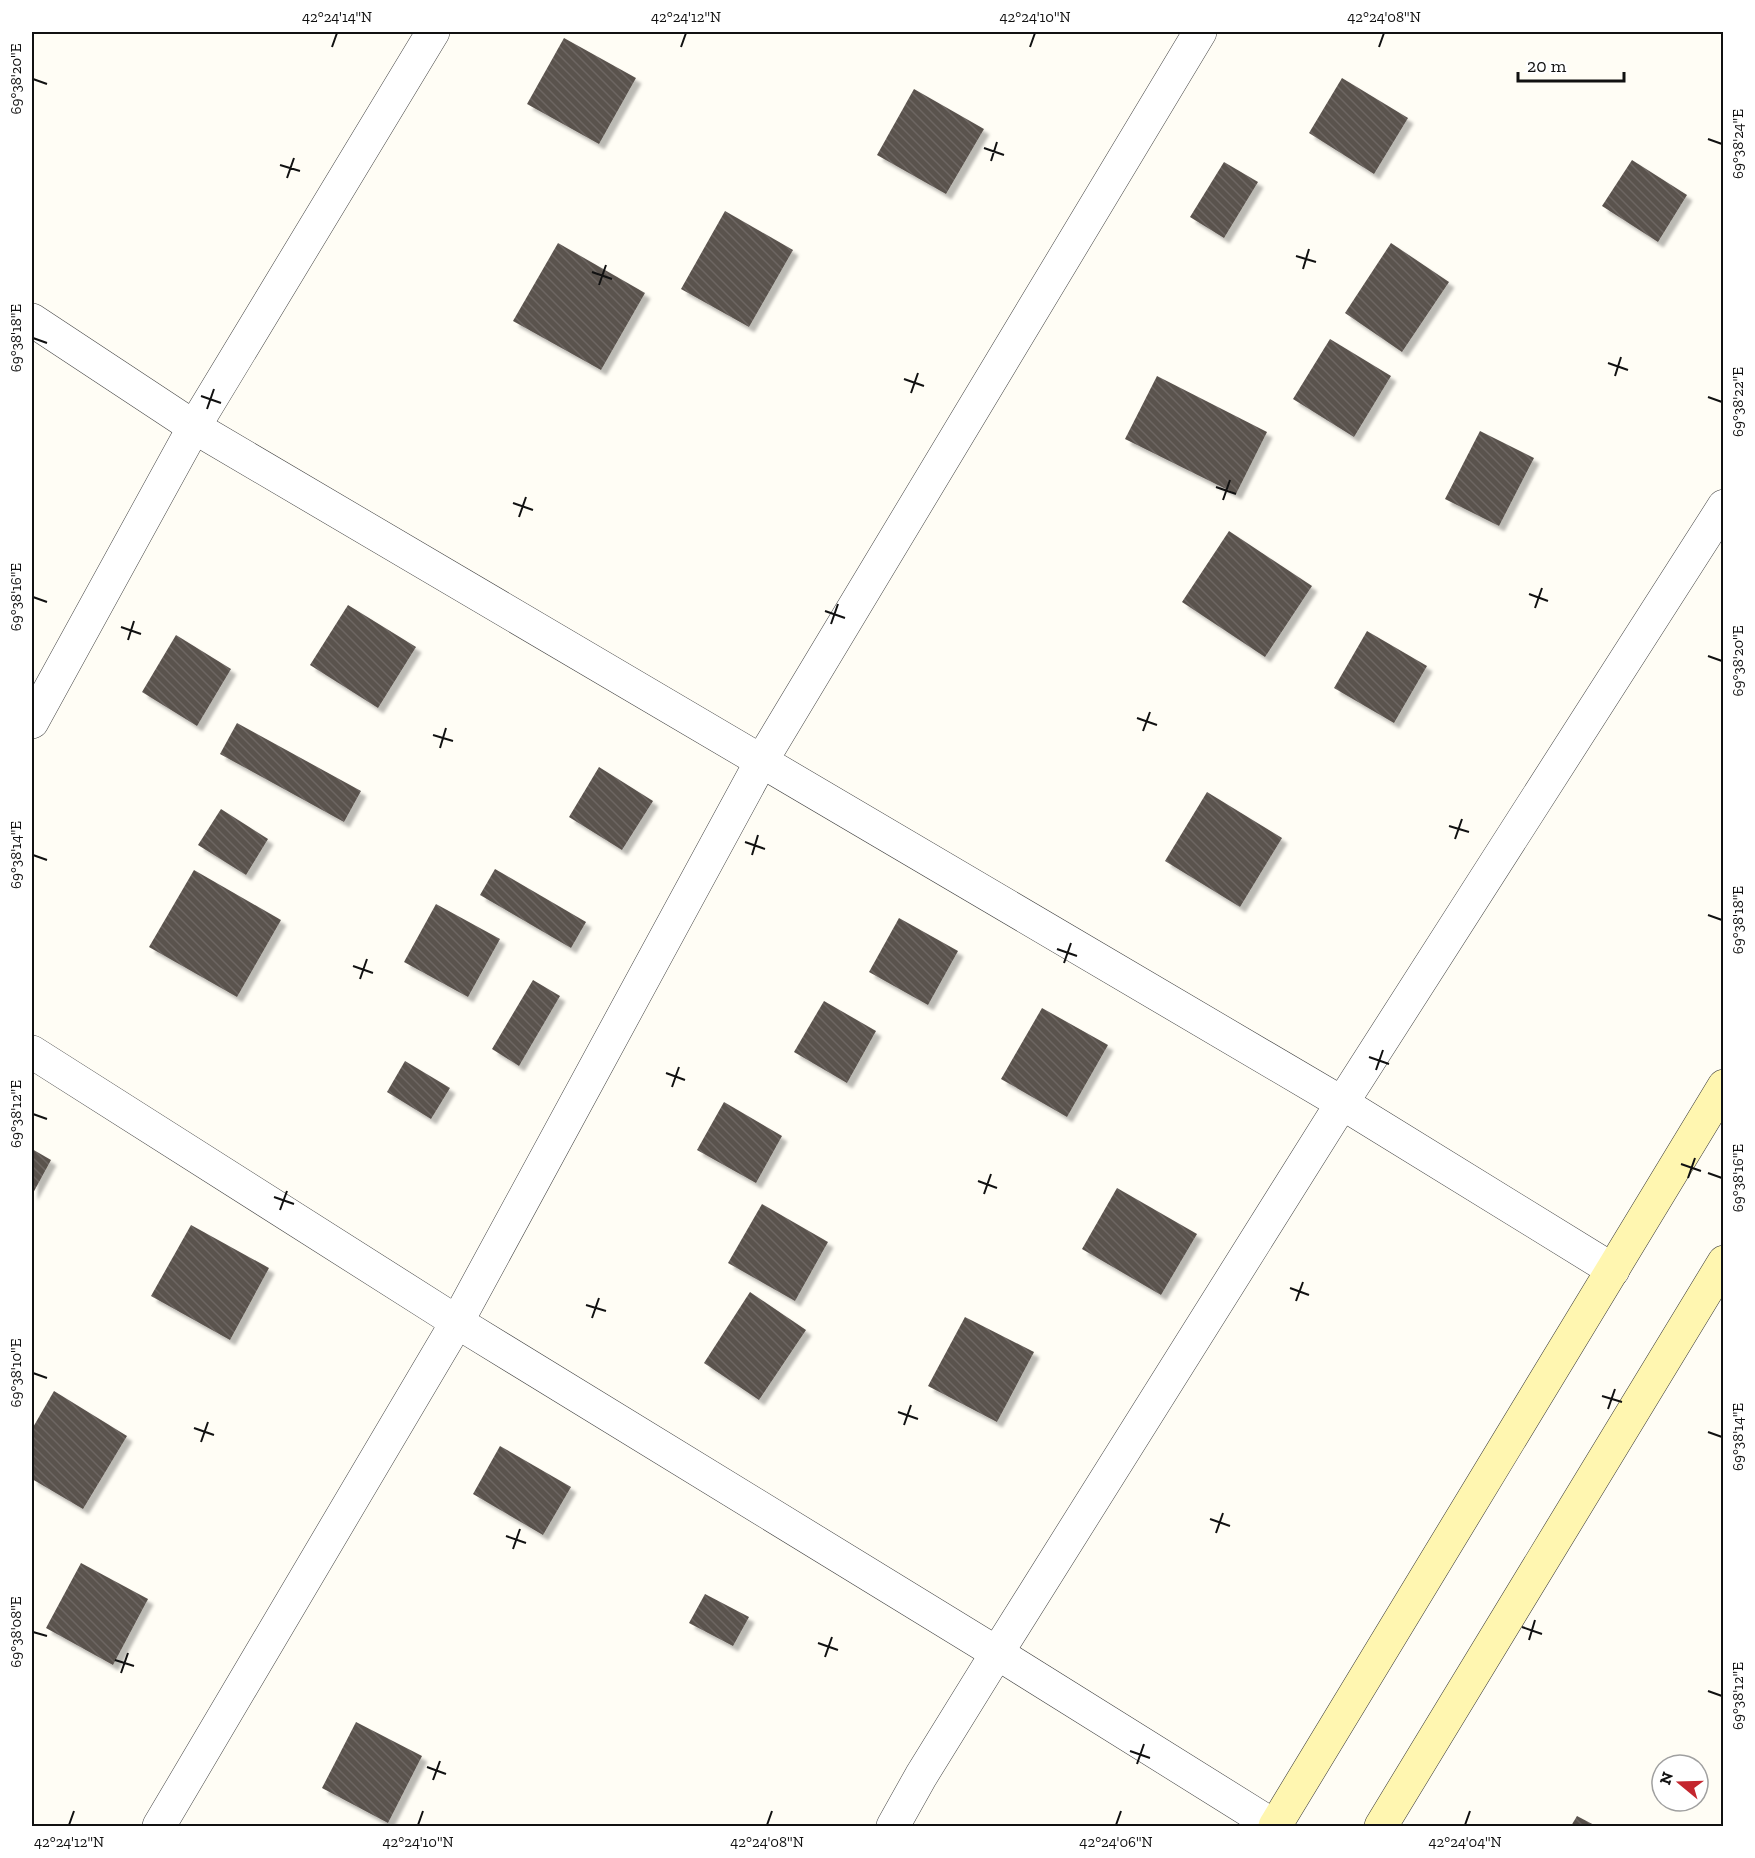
<svg xmlns="http://www.w3.org/2000/svg" width="1755" height="1858" font-family="'Zilla Slab',serif">
<style>
.building{fill:url(#building-back-hatch);filter:url(#shadow)}
.lines{fill:none;stroke-linecap:round;stroke-linejoin:round}
.street-casing{stroke:#444;stroke-width:34}
.secondary-casing{stroke:#333;stroke-width:34}
.street{stroke:#fff;stroke-width:33}
.secondary{stroke:#fff6b0;stroke-width:33}
.ticks{fill:none;stroke:#111;stroke-width:2}
.neatline{fill:none;stroke:#111;stroke-width:2}
.ticks-label{font-size:15px;text-anchor:middle;fill:#111}
</style>
<defs>
<pattern id="building-back-hatch" width="6" height="6" patternUnits="userSpaceOnUse" patternTransform="scale(1.5)"><rect width="6" height="6" fill="#5a524d"/><path d="M-1 5l2 2M0 0l6 6M5-1l2 2" fill="none" stroke="#6d6662"/></pattern>
<filter id="shadow"><feDropShadow dx="5.5" dy="5.5" stdDeviation="1.5" flood-color="#0004"/></filter>
</defs>
<rect width="100%" height="100%" fill="#fffdf5"/>
<g class="building">
<polygon points="564,38 636,78 599,144 527,104"/>
<polygon points="1342,78 1408,118 1374,174 1309,133"/>
<polygon points="914,89 984,129 946,194 877,155"/>
<polygon points="1632,160 1687,195 1658,242 1602,206"/>
<polygon points="1224,162 1258,182 1224,238 1190,217"/>
<polygon points="725,211 793,250 749,327 681,289"/>
<polygon points="558,243 645,293 601,370 513,321"/>
<polygon points="1391,243 1449,282 1402,352 1345,313"/>
<polygon points="1330,339 1391,376 1354,437 1293,399"/>
<polygon points="1157,376 1267,432 1236,494 1125,439"/>
<polygon points="1480,431 1534,458 1499,526 1445,499"/>
<polygon points="1229,531 1312,586 1265,657 1182,602"/>
<polygon points="348,605 416,647 378,708 310,665"/>
<polygon points="1367,631 1427,666 1394,723 1334,688"/>
<polygon points="176,635 231,669 197,726 142,692"/>
<polygon points="237,723 361,791 344,822 220,754"/>
<polygon points="599,767 653,801 622,850 569,817"/>
<polygon points="1207,792 1282,838 1240,907 1165,861"/>
<polygon points="221,809 268,839 246,875 198,845"/>
<polygon points="495,869 586,922 571,948 480,895"/>
<polygon points="194,870 281,920 237,997 149,947"/>
<polygon points="436,904 500,939 468,997 404,962"/>
<polygon points="899,918 958,951 928,1005 869,972"/>
<polygon points="533,980 560,996 519,1066 492,1049"/>
<polygon points="824,1001 876,1031 847,1083 794,1052"/>
<polygon points="1042,1008 1108,1045 1067,1117 1001,1079"/>
<polygon points="405,1061 450,1088 431,1119 387,1092"/>
<polygon points="724,1102 782,1136 756,1183 697,1150"/>
<polygon points="32,1149 51,1160 32,1195"/>
<polygon points="1117,1188 1197,1234 1161,1295 1082,1249"/>
<polygon points="762,1204 828,1242 795,1301 728,1263"/>
<polygon points="191,1225 269,1268 230,1340 151,1296"/>
<polygon points="750,1292 806,1330 759,1400 704,1363"/>
<polygon points="965,1317 1034,1352 997,1422 928,1386"/>
<polygon points="54,1391 127,1436 83,1509 32,1479 32,1429"/>
<polygon points="500,1446 571,1487 543,1535 473,1494"/>
<polygon points="81,1563 148,1599 113,1665 46,1628"/>
<polygon points="705,1594 749,1617 733,1646 689,1623"/>
<polygon points="356,1722 422,1756 388,1823 322,1788"/>
<polygon points="1577,1816 1596,1826 1571,1826"/>
</g>
<g class="lines">
<defs>
<g id="street">
<polyline points="32,320 194,427 1342,1103 1613,1270"/>
<polyline points="32,722 194,427 433,32"/>
<polyline points="32,1052 457,1322 997,1653 1274,1826"/>
<polyline points="159,1826 457,1322 762,760 1200,32"/>
<polyline points="893,1826 921,1776 997,1653 1342,1103 1724,506"/>
</g>
<g id="secondary">
<polyline points="1275,1826 1724,1086"/>
<polyline points="1381,1826 1724,1262"/>
</g>
</defs>
<use href="#street" class="street-casing"/>
<use href="#secondary" class="secondary-casing"/>
<use href="#street" class="street"/>
<use href="#secondary" class="secondary"/>
</g>
<path class="ticks" d="M332 47 337 33M681 47 686 33M1030 47 1035 33M1379 47 1384 33M33 79 47 84M1708 139 1722 144M984 148 1004 155M991 161 997 142M280 165 300 171M287 178 294 158M1296 256 1316 262M1303 269 1309 249M592 272 612 279M599 285 606 265M33 338 47 343M1608 363 1628 370M1615 376 1621 357M904 379 924 386M911 393 918 373M201 396 221 403M1708 397 1722 402M207 409 214 389M1216 487 1236 494M1223 500 1230 480M513 503 533 510M519 517 526 497M1529 594 1548 601M33 597 47 602M1535 608 1542 588M825 611 845 618M831 624 838 604M121 627 141 634M128 640 134 621M1708 656 1722 661M1137 718 1157 725M1143 731 1150 712M433 735 453 741M440 748 446 728M1449 826 1469 832M1455 839 1462 819M745 842 765 849M33 855 47 860M752 855 758 835M1708 915 1722 920M1057 949 1077 956M1064 963 1071 943M353 966 373 973M360 979 367 959M1369 1057 1389 1064M1376 1070 1383 1050M666 1073 685 1080M672 1087 679 1067M33 1114 47 1119M1681 1164 1701 1171M1708 1173 1722 1178M1688 1178 1695 1158M978 1181 997 1188M984 1194 991 1174M274 1197 294 1204M280 1210 287 1191M1290 1288 1309 1295M1296 1301 1303 1282M586 1305 606 1311M592 1318 599 1298M33 1373 47 1378M1602 1396 1622 1402M1608 1409 1615 1389M898 1412 918 1419M904 1425 911 1405M194 1428 214 1435M1708 1432 1722 1437M201 1442 208 1422M1210 1519 1230 1526M1216 1533 1223 1513M506 1536 526 1543M513 1549 520 1529M1522 1627 1542 1634M33 1632 47 1636M1529 1640 1535 1620M818 1643 838 1650M825 1657 832 1637M115 1660 134 1666M121 1673 128 1653M1708 1691 1722 1696M1130 1751 1150 1758M1137 1764 1144 1744M427 1767 446 1774M433 1780 440 1761M69 1825 74 1811M418 1825 423 1811M767 1825 772 1811M1116 1825 1121 1811M1465 1825 1470 1811"/>
<rect width="1755" height="1858" fill="none" stroke="#ffffff" stroke-width="66"/>
<g transform="translate(1680 1783) rotate(289)"><circle r="28" fill="#ffffff" stroke="#a0a0a0" stroke-width="1.5"/>
<path d="M0-4.5L10 22L0 15L-10 22Z" fill="#c4262e"/>
<text y="-9" font-size="16" font-weight="bold" text-anchor="middle" fill="#111111">N</text>
</g>
<path d="M1518 72v9h106v-9" fill="none" stroke="#111111" stroke-width="3"/>
<text x="1527" y="72" font-size="18" fill="#111111" stroke="#ffffff" stroke-width="4.5" paint-order="stroke">20 m</text>
<rect x="33" y="33" width="1689" height="1792" class="neatline"/>
<g class="ticks-label">
<text x="337" y="22">42°24'14"N</text>
<text x="686" y="22">42°24'12"N</text>
<text x="1035" y="22">42°24'10"N</text>
<text x="1384" y="22">42°24'08"N</text>
<text transform="translate(16 79) rotate(-90)" y="5">69°38'20"E</text>
<text transform="translate(1738 144) rotate(-90)" y="5">69°38'24"E</text>
<text transform="translate(16 338) rotate(-90)" y="5">69°38'18"E</text>
<text transform="translate(1738 402) rotate(-90)" y="5">69°38'22"E</text>
<text transform="translate(16 597) rotate(-90)" y="5">69°38'16"E</text>
<text transform="translate(1738 661) rotate(-90)" y="5">69°38'20"E</text>
<text transform="translate(16 855) rotate(-90)" y="5">69°38'14"E</text>
<text transform="translate(1738 920) rotate(-90)" y="5">69°38'18"E</text>
<text transform="translate(16 1114) rotate(-90)" y="5">69°38'12"E</text>
<text transform="translate(1738 1178) rotate(-90)" y="5">69°38'16"E</text>
<text transform="translate(16 1373) rotate(-90)" y="5">69°38'10"E</text>
<text transform="translate(1738 1437) rotate(-90)" y="5">69°38'14"E</text>
<text transform="translate(16 1632) rotate(-90)" y="5">69°38'08"E</text>
<text transform="translate(1738 1696) rotate(-90)" y="5">69°38'12"E</text>
<text x="69" y="1847">42°24'12"N</text>
<text x="418" y="1847">42°24'10"N</text>
<text x="767" y="1847">42°24'08"N</text>
<text x="1116" y="1847">42°24'06"N</text>
<text x="1465" y="1847">42°24'04"N</text>
</g>
</svg>
